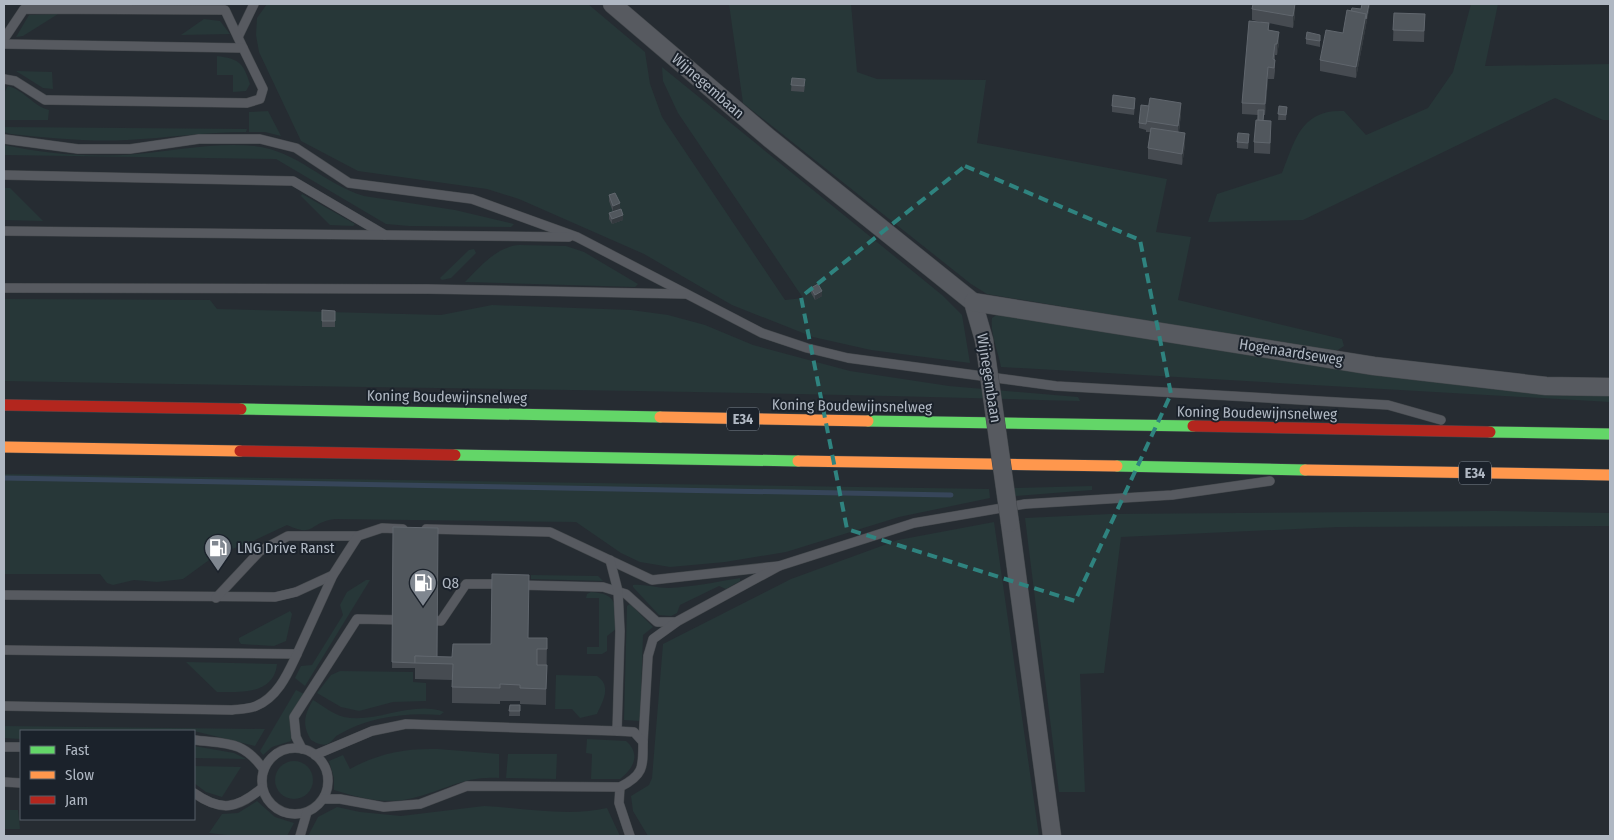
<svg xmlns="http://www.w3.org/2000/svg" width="1614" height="840" font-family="'Fira Sans Condensed',sans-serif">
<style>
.green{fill:#273738}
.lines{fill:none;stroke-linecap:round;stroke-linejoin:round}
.stream{stroke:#37465a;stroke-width:5}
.lane-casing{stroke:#44484c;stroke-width:10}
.street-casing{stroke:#44484c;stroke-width:19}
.fast-casing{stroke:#43484d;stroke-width:12}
.slow-casing{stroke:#43484d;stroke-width:12}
.jam-casing{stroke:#43484d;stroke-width:12}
.lane{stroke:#575a60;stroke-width:9}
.street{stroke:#575a60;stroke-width:18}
.fast{stroke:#63d668;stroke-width:11}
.slow{stroke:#ff974d;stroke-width:11}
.jam{stroke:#b3261e;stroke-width:11}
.street-bridge-casing{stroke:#44484c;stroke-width:19;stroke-linecap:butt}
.street-bridge{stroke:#575a60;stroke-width:18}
.wall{fill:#464b51}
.shaded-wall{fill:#343a3f}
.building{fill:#51575d;stroke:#60666d}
.marked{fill:none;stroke:#2f837f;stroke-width:4;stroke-dasharray:10 6;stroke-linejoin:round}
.labels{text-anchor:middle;stroke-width:4;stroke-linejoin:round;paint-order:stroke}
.shield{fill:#1b222b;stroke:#838b95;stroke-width:1}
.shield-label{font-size:14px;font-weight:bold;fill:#b0b8c3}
.street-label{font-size:15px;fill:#b0b8c3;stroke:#1b222b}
.poi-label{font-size:15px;fill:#b0b8c3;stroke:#1b222b;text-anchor:start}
</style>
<rect width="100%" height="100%" fill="#262c32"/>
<g class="green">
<polygon points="267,4 588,4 645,52 650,84 662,117 785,300 803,298 678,113 663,81 662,67 942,295 962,315 970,363 871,350 813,337 732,305 644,254 519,199 487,189 358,171 301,141 259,52 256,35 257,18"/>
<polygon points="729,4 851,4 857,72 877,79 986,80 977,143 1167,179 1156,232 1191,237 1178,300 1342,339 1344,346 1338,350 1323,350 987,294 971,284 743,103"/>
<path d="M1471 4H1498L1485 66 1610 64V120H1603L1555 98 1303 220 1208 222 1217 194 1282 173C1295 140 1301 109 1344 111L1366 135 1428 108 1453 72Z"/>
<polygon points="58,14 23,36 16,37 29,15"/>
<polygon points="204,19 220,21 230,34 181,35"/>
<path d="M217 56C239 59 243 62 250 84L246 91 233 92V75H217Z"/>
<polygon points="16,71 52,72 53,89 43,88"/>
<path d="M8 86C24 90 33 106 49 110L48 120H4V93Z"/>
<polygon points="268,111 281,136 265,132 249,132 249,112"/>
<path d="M4 127 247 129 246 132C206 132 167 138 127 140 88 142 50 138 11 134L4 132Z"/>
<path d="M4 145C47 154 92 158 136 154 175 151 215 142 254 146 299 151 323 184 364 196L455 210 514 224 511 227 409 226 386 224 276 159 4 155Z"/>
<polygon points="4,188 10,188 43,221 4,220"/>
<polygon points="302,194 355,224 353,226 330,225 301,196"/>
<path d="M519 245 566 246 584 252 638 284 635 287 465 282C481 266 496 247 519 245Z"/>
<polygon points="474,249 476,253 451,278 442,280 440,278 469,250"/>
<path d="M4 299 210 300 217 309 441 315 492 305 631 310 668 315 705 325 753 345 850 371 949 386 1078 397 1080 401C721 390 362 388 4 381Z"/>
<path d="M998 314 1610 391V402L1001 367C998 351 990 333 992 318Z"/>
<path d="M4 474 989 489 990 498 899 517 786 552 725 562 670 567 640 562 621 553 576 522 335 519C307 523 316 538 287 525L251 542 216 555 183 579 157 582 134 580 113 585 107 583 100 574H4Z"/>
<polygon points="1092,486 1092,490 1015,496 1014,488"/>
<polygon points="1495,511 1610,513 1610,526 1338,527 1121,537 1104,673 1080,674 1085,792 1059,792 1025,518 1110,514"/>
<polygon points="994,522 1039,836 648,836 633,811 631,796 649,785 652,778 663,644 791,579 898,540"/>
<polygon points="531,575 598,576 603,581 531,579"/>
<path d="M740 578V581L726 589 719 586 680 605 677 613 671 616 659 615 633 587V585C644 584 656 588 668 588 692 587 716 582 740 578Z"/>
<polygon points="366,580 370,580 305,686 295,678 301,666 312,665 343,615 340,605 347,592"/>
<path d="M591 592C619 594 615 605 616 629L607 636V651L602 654H587V647H599V598H586L587 594Z"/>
<polygon points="630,604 653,627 643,635 640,721 624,720 627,606"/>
<polygon points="290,611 292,614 286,641 274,646 241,644 239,641 239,638"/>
<path d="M186 662 277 664C274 695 240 692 217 692Z"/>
<polygon points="340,671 413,672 413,682 426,683 426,701 393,702 359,711 341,707 317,693 331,675"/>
<path d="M556 675 597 676C612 686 603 701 597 714L580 718 572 709H555Z"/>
<polygon points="296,690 304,694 290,715 291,741 272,747 263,755 260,751"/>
<path d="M313 700C323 706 333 714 344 717 376 724 412 700 444 712L440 715C407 712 367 717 338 735 334 737 333 741 329 743 324 747 316 743 311 740 302 725 304 715 313 700Z"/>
<polygon points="4,726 265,729 255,746 194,731 21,731 21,739 4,738"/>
<path d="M587 739 626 741C641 754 634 768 620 779H591L592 754 586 753Z"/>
<polygon points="194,746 234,753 246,759 194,758"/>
<path d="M438 749 499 754V778C463 776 446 790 413 798 387 805 359 798 334 790V778L329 761 343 755 350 769C379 753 405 748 438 749Z"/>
<polygon points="508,754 557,754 556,779 506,778"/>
<circle cx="294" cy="780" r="19"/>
<polygon points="194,766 241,767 222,797 206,792 194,783"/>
<polygon points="257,801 275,817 294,823 287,836 235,836 209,833 222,814 238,813"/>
<path d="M484 806C523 808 569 817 607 808L620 836H308L318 817 337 807 360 812 401 816Z"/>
<polygon points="4,810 18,810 20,829 4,829"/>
</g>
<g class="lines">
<polyline class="stream" points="4,478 951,495"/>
<defs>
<g id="lane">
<polyline points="238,37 254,4"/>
<polyline points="4,39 24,9 225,10 243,48"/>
<polyline points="4,44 243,48 263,89 260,99 247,103 49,100 45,100 15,81 4,79"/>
<polyline points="4,139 78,149 130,149 199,139 260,139 296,148 349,183 472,199 577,237 762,333 807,348 848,358 1056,386 1388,405 1441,420"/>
<polyline points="4,175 293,181 385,235"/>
<polyline points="4,231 569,237"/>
<polyline points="4,288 427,289 685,294"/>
<polyline points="426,529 550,532 652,580 779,566"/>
<polyline points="517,585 603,587 626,594 657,622 676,622"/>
<polyline points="4,595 275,597 296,592 333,575"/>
<polyline points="216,598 260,551 288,536 358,536"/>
<polyline points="426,620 441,621 466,584 504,584"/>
<polyline points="4,650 297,654 333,575 358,536 382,528 403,529"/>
<path d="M4 706 232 710C240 709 249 709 256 706 278 697 288 673 297 654"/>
<path d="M194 740C227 744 243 740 264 770"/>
<polyline points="643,742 648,656 653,639 678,621 779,566 914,523 1025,504 1172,495 1270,481"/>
<polyline points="4,747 21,747"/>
<circle cx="295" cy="781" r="33"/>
<polyline points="302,749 296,737 294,717 357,619 403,620"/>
<polyline points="315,755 372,731 406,724 617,731 620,631 618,591 610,560"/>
<polyline points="4,782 21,783"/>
<polyline points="620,787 619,803 630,836"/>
<path d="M194 793C221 812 237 809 262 788"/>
<path d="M323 799H340L384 807 420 804 467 786 620 787C644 775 643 767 643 742L634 732 617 731"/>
<polyline points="300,836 307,812"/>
</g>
<g id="street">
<polyline points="612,4 769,138 973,302 984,340"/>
<polyline points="973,302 1374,366 1546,386 1610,387"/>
<polyline points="1010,523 1052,836"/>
</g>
<g id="fast">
<polyline points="241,409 660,417"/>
<polyline points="868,421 1193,426"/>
<polyline points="1490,432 1610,434"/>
<polyline points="455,455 798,461"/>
<polyline points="1117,466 1305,470"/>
</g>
<g id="slow">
<polyline points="660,417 868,421"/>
<polyline points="4,447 240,451"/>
<polyline points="798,461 1117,466"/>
<polyline points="1305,470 1610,475"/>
</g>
<g id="jam">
<polyline points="4,405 241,409"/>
<polyline points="1193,426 1490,432"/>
<polyline points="240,451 455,455"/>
</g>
</defs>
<use href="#lane" class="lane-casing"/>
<use href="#street" class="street-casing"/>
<use href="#fast" class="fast-casing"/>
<use href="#slow" class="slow-casing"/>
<use href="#jam" class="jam-casing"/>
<use href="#lane" class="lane"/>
<use href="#street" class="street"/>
<use href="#fast" class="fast"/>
<use href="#slow" class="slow"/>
<use href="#jam" class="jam"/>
<defs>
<polyline id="street-bridge" points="984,340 1010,523"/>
</defs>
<use href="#street-bridge" class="street-bridge-casing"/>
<use href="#street-bridge" class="street-bridge"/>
</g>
<g class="wall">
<polygon points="1370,4 1356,78 1320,71 1320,60 1343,33 1351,11 1361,9"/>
<polygon points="1252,9 1295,15 1293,28 1269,23 1269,30 1279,43 1277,55 1275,55 1275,71 1274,79 1268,79 1265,115 1264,115 1263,121 1271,132 1270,154 1254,153 1254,142 1258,115 1242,114 1242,103 1261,22 1252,20"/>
<polygon points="1394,13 1425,14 1424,42 1393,41"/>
<polygon points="1320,35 1320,47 1306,44 1306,39"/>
<polygon points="792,78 805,85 804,92 791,91"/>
<polygon points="1135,104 1134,115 1112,112 1112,106"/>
<polygon points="1279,106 1287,107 1286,120 1278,120"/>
<polygon points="1181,114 1179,132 1185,145 1182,165 1148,159 1148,148 1150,132 1146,132 1146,130 1139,128 1139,123"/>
<polygon points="1249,139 1248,149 1237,148 1237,142"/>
<polygon points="615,193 613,212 609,201 609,195"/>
<polygon points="609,213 623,220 612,224 609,219"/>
<polygon points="811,288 822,296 815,300 811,293"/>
<polygon points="322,310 335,311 335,327 322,327"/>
<polygon points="393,527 437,657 452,657 491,644 528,638 547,638 546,705 520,704 520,701 500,701 500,704 452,703 452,680 415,679 415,668 392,668"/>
<polygon points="510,705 520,705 520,716 509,716"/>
</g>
<g class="shaded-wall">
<polygon points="1295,4 1295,15 1293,28 1293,16"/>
<polygon points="1369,4 1370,4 1366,25 1366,19"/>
<polygon points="1366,14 1366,25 1356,78 1356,67"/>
<polygon points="1279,32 1279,43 1277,55 1277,44"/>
<polygon points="1268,67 1268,79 1265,115 1265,104"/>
<polygon points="1181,103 1181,114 1178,137 1178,126"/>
<polygon points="1271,121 1271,132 1270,154 1270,143"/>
<polygon points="1185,133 1185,145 1182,165 1182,154"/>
<polygon points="620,203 620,209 613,212 613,206"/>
<polygon points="623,215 623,220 612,224 612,219"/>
<polygon points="822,291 822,296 815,300 815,295"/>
</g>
<g class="building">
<polygon points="1253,4 1295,4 1293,16 1252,9"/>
<polygon points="1362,4 1369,4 1366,19 1366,14 1351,11 1352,8 1361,9"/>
<polygon points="1347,10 1366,14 1356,67 1320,60 1326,30 1343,33"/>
<polygon points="1394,13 1425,14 1424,31 1393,30"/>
<polygon points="1249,21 1269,23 1268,30 1279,32 1277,44 1275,44 1273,59 1275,60 1274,68 1268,67 1265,104 1242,103"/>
<polygon points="1307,32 1320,35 1320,41 1306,39"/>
<polygon points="792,78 805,79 804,86 791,85"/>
<polygon points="1113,95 1135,98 1134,109 1112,106"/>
<polygon points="1150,98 1181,103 1178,126 1146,121"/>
<polygon points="1141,105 1149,106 1146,124 1139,123"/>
<polygon points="1279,106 1287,107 1286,115 1278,114"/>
<polygon points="1258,110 1264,110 1263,121 1258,120"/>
<polygon points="1256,120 1271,121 1270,143 1254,142"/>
<polygon points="1151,128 1185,133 1182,154 1148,148"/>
<polygon points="1238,133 1249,134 1248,143 1237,142"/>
<polygon points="615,193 620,203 613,206 609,195"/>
<polygon points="621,209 623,215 612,219 609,213"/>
<polygon points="818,284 822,291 815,295 811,288"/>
<polygon points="322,310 335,311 335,321 322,321"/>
<polygon points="393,527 438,528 437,657 415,656 415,663 392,662"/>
<polygon points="492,574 529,575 528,638 547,638 547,649 537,649 537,665 547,665 546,689 520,688 520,685 500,684 500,688 452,687 453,664 415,663 415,656 452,657 453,644 491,644"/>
<polygon points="510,705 520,705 520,711 509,711"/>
</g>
<path class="marked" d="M965 166 1140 240 1171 394 1075 601 847 529 801 297Z"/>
<defs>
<symbol id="fuel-pin" viewBox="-11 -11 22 30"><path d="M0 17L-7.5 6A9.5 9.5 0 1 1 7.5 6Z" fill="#808790" stroke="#1b222b"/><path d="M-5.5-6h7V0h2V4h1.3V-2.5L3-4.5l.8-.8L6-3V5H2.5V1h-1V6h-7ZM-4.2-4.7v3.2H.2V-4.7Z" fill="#fff"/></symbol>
</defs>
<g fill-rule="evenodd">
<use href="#fuel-pin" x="202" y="532" width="32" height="43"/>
<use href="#fuel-pin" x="407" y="567" width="32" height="43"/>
</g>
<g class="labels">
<g class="shield">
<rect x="727" y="407.5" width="32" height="23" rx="4"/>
<rect x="1459" y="461.5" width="32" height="23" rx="4"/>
</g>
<g class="shield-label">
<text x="743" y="424">E34</text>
<text x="1475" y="478">E34</text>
</g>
<g class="street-label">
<text transform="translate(708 86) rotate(41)" y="5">Wijnegembaan</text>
<text transform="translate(1291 352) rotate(9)" y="5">Hogenaardseweg</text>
<text transform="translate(989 378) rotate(81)" y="5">Wijnegembaan</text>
<text transform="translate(447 397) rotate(1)" y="5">Koning Boudewijnsnelweg</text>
<text transform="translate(852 406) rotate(1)" y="5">Koning Boudewijnsnelweg</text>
<text transform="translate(1257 413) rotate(1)" y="5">Koning Boudewijnsnelweg</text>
</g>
<g class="poi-label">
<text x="237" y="553">LNG Drive Ranst</text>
<text x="442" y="588">Q8</text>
</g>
</g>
<rect width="1614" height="840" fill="none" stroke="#b0b8c3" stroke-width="10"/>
<rect x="20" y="730" width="175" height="90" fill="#1b222b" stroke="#575e68"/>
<rect x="30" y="746" width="25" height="8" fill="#63d668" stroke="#575e68"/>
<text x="65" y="755" font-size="15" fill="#b0b8c3">Fast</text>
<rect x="30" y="771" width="25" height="8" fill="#ff974d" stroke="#575e68"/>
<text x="65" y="780" font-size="15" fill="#b0b8c3">Slow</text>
<rect x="30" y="796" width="25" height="8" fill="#b3261e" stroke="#575e68"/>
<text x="65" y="805" font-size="15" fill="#b0b8c3">Jam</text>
</svg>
